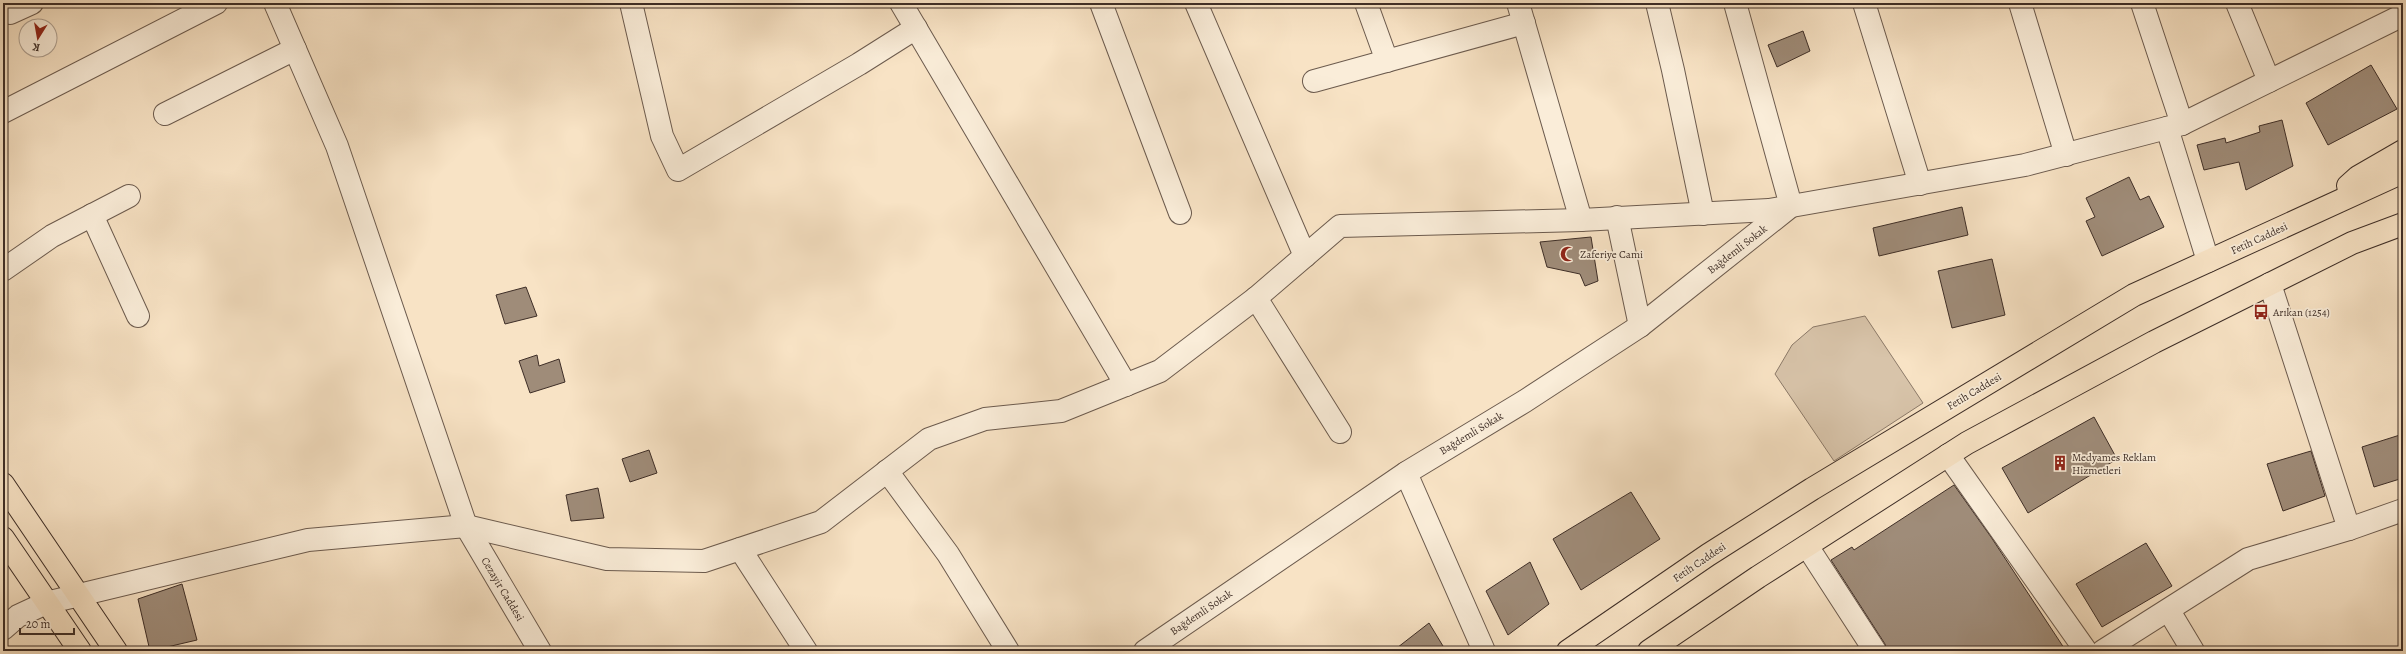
<svg xmlns="http://www.w3.org/2000/svg" width="2406" height="654" font-family="Alegreya,serif">
<style>
.green{fill:#d8c4aa;stroke:#8b7968}
.building{fill:#9f8c79;stroke:#3e2e27}
.lines{fill:none;stroke-linecap:round;stroke-linejoin:round}
.minor-casing{stroke:#6c5b4e;stroke-width:24}
.major-casing{stroke:#3e2e27;stroke-width:24}
.minor{stroke:#faedd9;stroke-width:22}
.major{stroke:#f8e3c5;stroke-width:22}
.labels{text-anchor:middle;stroke-width:3.5;stroke-linejoin:round;paint-order:stroke}
.street-label{font-size:11px;fill:#3e2e27;stroke:#faedd9}
.poi-label{font-size:11px;fill:#3e2e27;stroke:#faedd9;text-anchor:start}
</style>
<rect width="100%" height="100%" fill="#f8e3c5"/>
<filter id="stains"><feTurbulence type="fractalNoise" baseFrequency=".005" numOctaves="4"/><feColorMatrix values="0 0 0 0 .2 0 0 0 0 .09 0 0 0 0 .02 0 0 0 .5 -.17"/></filter>
<radialGradient id="worn" r=".72"><stop offset=".6" stop-color="#630" stop-opacity="0"/><stop offset="1" stop-color="#630" stop-opacity=".3"/></radialGradient>
<polygon class="green" points="1865,316 1923,403 1834,461 1775,374 1792,345 1813,327"/>
<g class="building">
<polygon points="1803,31 1810,51 1777,67 1768,45"/>
<polygon points="2371,65 2397,109 2328,145 2306,103"/>
<polygon points="2282,120 2293,166 2246,190 2239,162 2204,170 2197,145 2225,138 2226,143 2260,132 2259,126"/>
<polygon points="2129,177 2140,200 2149,196 2164,227 2102,256 2086,221 2095,217 2086,198"/>
<polygon points="1962,207 1968,235 1879,256 1873,228"/>
<polygon points="1591,237 1598,281 1585,286 1580,274 1547,267 1540,242"/>
<polygon points="1992,259 2005,315 1952,328 1938,271"/>
<polygon points="526,287 537,316 505,324 496,295"/>
<polygon points="537,355 539,366 559,359 565,382 530,393 519,361"/>
<polygon points="2094,417 2117,459 2028,513 2002,468"/>
<polygon points="2403,434 2403,478 2374,487 2362,447"/>
<polygon points="649,450 657,473 630,482 622,459"/>
<polygon points="2311,451 2325,496 2283,511 2267,464"/>
<polygon points="1954,485 1991,537 2066,651 1887,651 1885,644 1831,560 1852,547 1854,550"/>
<polygon points="598,488 604,518 571,521 566,495"/>
<polygon points="1631,492 1660,539 1581,590 1553,539"/>
<polygon points="2146,543 2172,586 2102,627 2076,584"/>
<polygon points="1530,562 1549,604 1508,635 1486,591"/>
<polygon points="182,584 197,640 150,651 138,599"/>
<polygon points="1429,623 1446,651 1393,651"/>
</g>
<g class="lines">
<defs>
<g id="minor">
<polyline points="5,3 10,13 32,3"/>
<polyline points="275,3 337,146 466,526 540,651"/>
<polyline points="631,3 662,136 678,170 859,64 916,28"/>
<polyline points="901,3 1126,385"/>
<polyline points="1101,3 1180,213"/>
<polyline points="1196,3 1305,256"/>
<polyline points="1366,3 1387,61"/>
<polyline points="1518,3 1581,220"/>
<polyline points="1657,3 1673,70 1703,214"/>
<polyline points="1864,3 1920,184"/>
<polyline points="2020,3 2066,155"/>
<polyline points="2142,3 2182,124"/>
<polyline points="2237,3 2269,81"/>
<polyline points="1314,81 1524,23"/>
<polyline points="3,112 216,3"/>
<polyline points="165,114 295,49"/>
<polyline points="2167,128 2208,261"/>
<polyline points="92,215 138,316"/>
<polyline points="1617,217 1640,326"/>
<polyline points="3,270 52,236 129,196"/>
<polyline points="2270,284 2349,529"/>
<polyline points="1256,298 1340,432"/>
<polyline points="1948,455 2086,651"/>
<polyline points="887,471 948,554 1008,651"/>
<polyline points="1406,473 1484,651"/>
<polyline points="1807,546 1875,651"/>
<polyline points="740,549 806,651"/>
<polyline points="2169,611 2193,651"/>
<polyline points="3,629 18,616 46,603 308,540 466,526 607,559 704,561 821,522 929,439 985,419 1061,411 1160,371 1256,298 1340,226 1581,220 1769,210 2025,165 2182,124 2403,15"/>
<polyline points="1145,651 1406,473 1525,401 1640,326 1791,206 1735,3"/>
<polyline points="2103,651 2248,559 2349,529 2403,510"/>
</g>
<g id="major">
<polyline points="2348,186 2358,177 2403,151"/>
<polyline points="3,484 116,651"/>
<polyline points="3,538 80,651"/>
<polyline points="1568,651 1708,555 1812,489 2134,295 2403,172"/>
<polyline points="1649,651 1758,577 1967,443 2154,342 2352,243 2403,224"/>
</g>
</defs>
<use href="#minor" class="minor-casing"/>
<use href="#major" class="major-casing"/>
<use href="#minor" class="minor"/>
<use href="#major" class="major"/>
</g>
<defs>
<symbol id="mosque-bare" viewBox="-9 -9 18 18"><path d="M3.5-4.9A6 6 0 1 0 3.5 4.9A5 5 0 1 1 3.5-4.9Z" fill="#8f2418" stroke="#faedd9" stroke-width="2.5" paint-order="stroke"/></symbol>
<symbol id="bus-bare" viewBox="-9 -9 18 18"><path d="M-5-6H5V4H4V6H2V4H-2V6H-4V4H-5ZM-3.5-4V0h7V-4ZM-3.5 1.2v1.5H-2V1.2ZM2 1.2v1.5H3.5V1.2Z" fill="#8f2418" stroke="#faedd9" stroke-width="2.5" paint-order="stroke"/></symbol>
<symbol id="building-bare" viewBox="-9 -9 18 18"><path d="M-4-6H4V6H1V3H-1V6H-4ZM-2.5-4.3h1.7v1.8h-1.7ZM.8-4.3h1.7v1.8H.8ZM-2.5-1h1.7V.8h-1.7ZM.8-1h1.7V.8H.8Z" fill="#8f2418" stroke="#faedd9" stroke-width="2.5" paint-order="stroke"/></symbol>
</defs>
<g fill-rule="evenodd">
<use href="#mosque-bare" x="1557" y="243" width="22" height="22"/>
<use href="#bus-bare" x="2250" y="301" width="22" height="22"/>
<use href="#building-bare" x="2049" y="452" width="22" height="22"/>
</g>
<g class="labels">
<g class="street-label">
<text transform="translate(2259 238) rotate(-25)" y="4">Fetih Caddesi</text>
<text transform="translate(1737 249) rotate(-38)" y="4">Bağdemli Sokak</text>
<text transform="translate(1974 391) rotate(-31)" y="4">Fetih Caddesi</text>
<text transform="translate(1471 433) rotate(-31)" y="4">Bağdemli Sokak</text>
<text transform="translate(1699 562) rotate(-34)" y="4">Fetih Caddesi</text>
<text transform="translate(503 589) rotate(59)" y="4">Cezayir Caddesi</text>
<text transform="translate(1201 612) rotate(-34)" y="4">Bağdemli Sokak</text>
</g>
<g class="poi-label">
<text x="1580" y="258">Zaferiye Cami</text>
<text x="2273" y="316">Arıkan (1254)</text>
<text x="2072" y="461">Medyames Reklam<tspan x="2072" dy="13">Hizmetleri</tspan></text>
</g>
</g>
<rect width="2406" height="654" fill="none" stroke="#f8e3c5" stroke-width="16"/>
<rect x="4" y="4" width="2398" height="646" fill="none" stroke="#3e2e27" stroke-width="2"/>
<rect x="8" y="8" width="2390" height="638" fill="none" stroke="#3e2e27"/>
<g transform="translate(38 38) rotate(191)"><circle r="19" fill="#faedd9" stroke="#afa192"/>
<path d="M0-3L7 15L0 10L-7 15Z" fill="#8f2418"/>
<text y="-6" font-size="11" font-weight="bold" text-anchor="middle" fill="#3e2e27">K</text>
</g>
<path d="M20 628v6h54v-6" fill="none" stroke="#3e2e27" stroke-width="2"/>
<text x="26" y="628" font-size="12" fill="#3e2e27" stroke="#faedd9" stroke-width="3" paint-order="stroke">20 m</text>
<rect width="100%" height="100%" filter="url(#stains)"/>
<rect width="100%" height="100%" fill="url(#worn)"/>
</svg>
